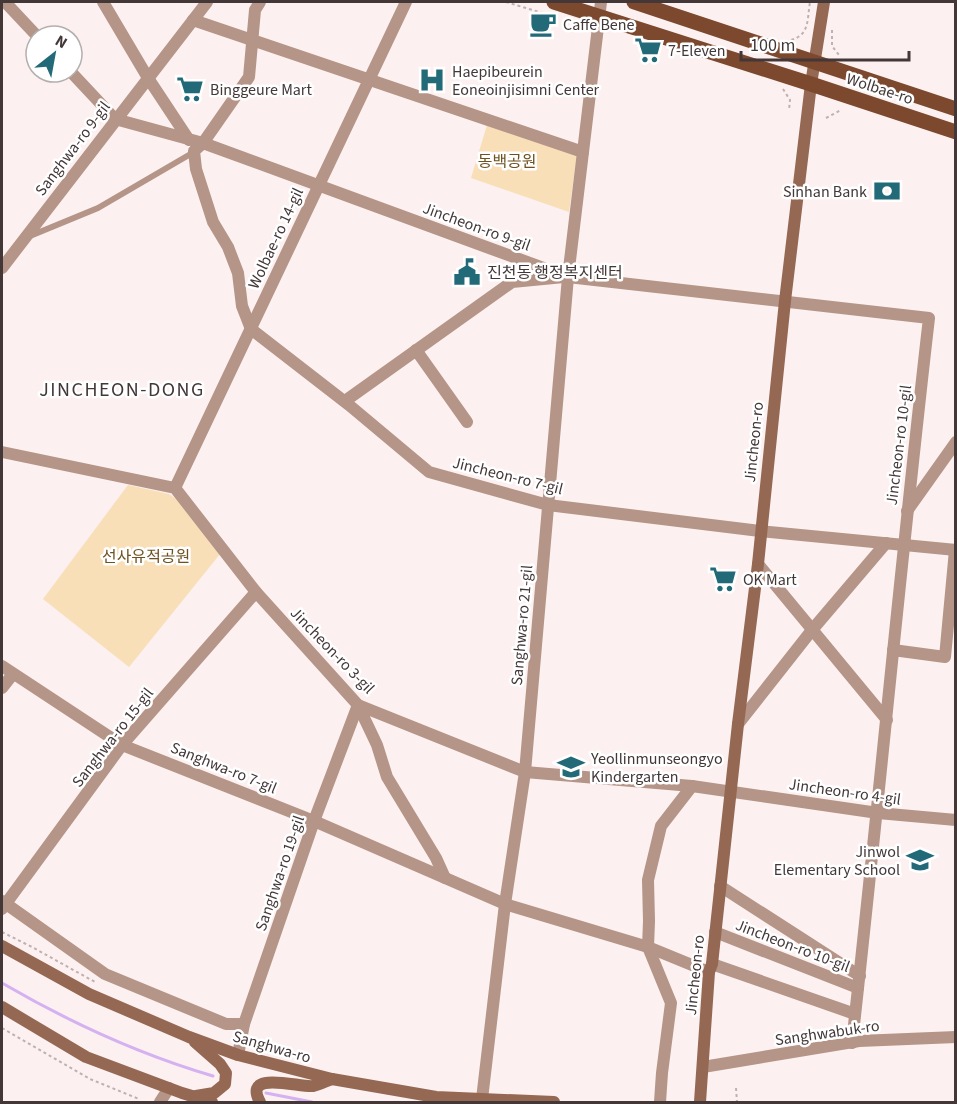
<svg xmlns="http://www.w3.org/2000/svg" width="957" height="1104" font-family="'Source Sans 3','Noto Sans KR',sans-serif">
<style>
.green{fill:#f8dfb8}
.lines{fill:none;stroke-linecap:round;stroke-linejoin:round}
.stream{stroke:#d4b1f1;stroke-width:3}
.path{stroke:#bdb1b2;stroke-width:2;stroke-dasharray:3 3;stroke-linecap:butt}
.service{stroke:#b49587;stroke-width:6}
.minor{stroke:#b49587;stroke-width:12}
.secondary{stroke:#946853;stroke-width:12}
.primary{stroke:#7c482e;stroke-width:15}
.labels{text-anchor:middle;stroke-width:5;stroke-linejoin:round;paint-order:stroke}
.poi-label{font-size:16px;fill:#433738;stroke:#fff;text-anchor:start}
.street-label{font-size:16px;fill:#433738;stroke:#fff}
.park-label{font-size:16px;fill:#6e5221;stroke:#fff}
.quarter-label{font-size:20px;letter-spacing:1.5px;fill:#433738;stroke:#fff}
</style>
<rect width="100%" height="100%" fill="#fcf0f0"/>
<g class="green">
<polygon points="487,125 577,155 569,212 471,178"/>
<polygon points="128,485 169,494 176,499 220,554 129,667 43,599"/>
</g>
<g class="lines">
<g class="stream">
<path d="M2 983C69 1022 138 1054 213 1076"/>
<polyline points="266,1093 312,1102"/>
</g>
<g class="path">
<polyline points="506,2 549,15"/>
<polyline points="832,30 832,46 839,55"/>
<path d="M791 40C810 35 807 19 810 2"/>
<polyline points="783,89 790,100 789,110"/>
<polyline points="826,118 841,110"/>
<polyline points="2,932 32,947 95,982"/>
<polyline points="2,1028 90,1079 139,1099"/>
<polyline points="736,1088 737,1102"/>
</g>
<polyline class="service" points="30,236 98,208 194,152"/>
<g class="minor">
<polyline points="5,2 37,36"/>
<polyline points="103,2 148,78 189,140"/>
<polyline points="260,2 255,10 249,77 203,143 194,151 196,169 213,222 228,247 238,273 242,306 251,329 349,405 429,472 548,505 760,531 956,550"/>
<polyline points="193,20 583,152"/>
<path d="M71 72 115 119 203 143 568 277 929 318C901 559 879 801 852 1043"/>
<polyline points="2,268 207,2"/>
<polyline points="416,350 467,422"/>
<polyline points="345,401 512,282 564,277"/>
<polyline points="2,452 175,488 256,592 358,705 525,772 692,786 878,813 956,820"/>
<polyline points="175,488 406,2"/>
<polyline points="907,511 956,442"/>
<polyline points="758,564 887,720"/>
<polyline points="893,650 945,657 955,550"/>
<polyline points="2,666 122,745 314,821 505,904 648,947 709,972"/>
<polyline points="2,688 13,674"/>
<polyline points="358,705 377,745 387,777 436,858 445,878"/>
<polyline points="738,724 812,630 886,543"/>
<polyline points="720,886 860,976"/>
<polyline points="2,901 105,974 226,1024 244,1024"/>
<polyline points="2,909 122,745 256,592"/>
<polyline points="715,932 858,988"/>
<polyline points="712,964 855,1014"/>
<polyline points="238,1055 244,1024 314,821 358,705"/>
<polyline points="703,1067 859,1041 956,1037"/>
<polyline points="482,1099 505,904 525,772 568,277 601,2"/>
<polyline points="160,1102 169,1088"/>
<polyline points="660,1102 662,1073 671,1003 648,947 649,921 648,880 661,826 692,786"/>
</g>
<g class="secondary">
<polyline points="2,946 89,994 189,1037 238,1055 332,1079 436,1097 554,1102"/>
<polyline points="2,1007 86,1057 182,1093 212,1102"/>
<polyline points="195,1042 220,1064 226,1073 225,1084 214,1093 196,1096"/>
<path d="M260 1102C242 1069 300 1088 313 1086 319 1085 326 1081 332 1079"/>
<polyline points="700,1102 709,972 712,964 738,724 758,564 785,301 811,84 824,2"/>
</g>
<g class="primary">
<polyline points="554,2 811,84 956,132"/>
<polyline points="634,2 956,109"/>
</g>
</g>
<defs>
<symbol id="cafe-bare" viewBox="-9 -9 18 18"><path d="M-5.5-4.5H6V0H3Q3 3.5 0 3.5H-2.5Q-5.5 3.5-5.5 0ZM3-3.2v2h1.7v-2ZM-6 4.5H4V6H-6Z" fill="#226a77" stroke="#fff" stroke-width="2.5" paint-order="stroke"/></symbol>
<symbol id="supermarket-bare" viewBox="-9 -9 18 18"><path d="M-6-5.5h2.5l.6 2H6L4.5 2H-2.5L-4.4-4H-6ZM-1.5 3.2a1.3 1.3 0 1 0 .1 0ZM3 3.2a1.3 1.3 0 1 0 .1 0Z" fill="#226a77" stroke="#fff" stroke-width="2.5" paint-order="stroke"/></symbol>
<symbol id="hospital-bare" viewBox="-9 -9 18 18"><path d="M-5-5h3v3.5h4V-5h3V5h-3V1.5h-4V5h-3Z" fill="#226a77" stroke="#fff" stroke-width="2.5" paint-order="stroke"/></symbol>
<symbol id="bank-bare" viewBox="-9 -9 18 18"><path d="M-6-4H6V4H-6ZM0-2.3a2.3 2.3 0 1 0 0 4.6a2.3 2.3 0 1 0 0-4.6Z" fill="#226a77" stroke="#fff" stroke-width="2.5" paint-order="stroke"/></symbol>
<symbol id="civic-bare" viewBox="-9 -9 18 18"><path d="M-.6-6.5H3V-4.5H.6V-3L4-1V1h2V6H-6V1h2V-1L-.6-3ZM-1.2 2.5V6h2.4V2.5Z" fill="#226a77" stroke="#fff" stroke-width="2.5" paint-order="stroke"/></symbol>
<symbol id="school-bare" viewBox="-9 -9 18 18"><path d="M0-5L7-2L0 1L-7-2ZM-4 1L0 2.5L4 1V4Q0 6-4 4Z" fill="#226a77" stroke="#fff" stroke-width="2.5" paint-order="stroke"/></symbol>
</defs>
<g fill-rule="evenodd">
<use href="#cafe-bare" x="524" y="5" width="38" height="38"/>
<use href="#supermarket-bare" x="629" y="31" width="38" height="38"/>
<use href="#hospital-bare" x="413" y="61" width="38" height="38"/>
<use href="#supermarket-bare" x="171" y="70" width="38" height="38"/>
<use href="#bank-bare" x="868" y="172" width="38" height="38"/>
<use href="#civic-bare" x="448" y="253" width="38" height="38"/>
<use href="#supermarket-bare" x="704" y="560" width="38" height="38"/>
<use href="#school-bare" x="552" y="748" width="38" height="38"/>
<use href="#school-bare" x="901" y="841" width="38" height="38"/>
</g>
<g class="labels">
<g class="poi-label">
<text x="563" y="30">Caffe Bene</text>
<text x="668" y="56">7-Eleven</text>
<text x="452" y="77">Haepibeurein<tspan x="452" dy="18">Eoneoinjisimni Center</tspan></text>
<text x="210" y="95">Binggeure Mart</text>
<text x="867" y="197" text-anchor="end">Sinhan Bank</text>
<text x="487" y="278">진천동 행정복지센터</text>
<text x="743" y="585">OK Mart</text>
<text x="591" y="764">Yeollinmunseongyo<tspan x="591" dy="18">Kindergarten</tspan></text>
<text x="900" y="857" text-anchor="end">Jinwol<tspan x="900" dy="18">Elementary School</tspan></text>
</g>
<g class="street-label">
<text transform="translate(880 88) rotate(18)" y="6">Wolbae-ro</text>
<text transform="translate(72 148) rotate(-53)" y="6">Sanghwa-ro 9-gil</text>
<text transform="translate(477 226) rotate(20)" y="6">Jincheon-ro 9-gil</text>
<text transform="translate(275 238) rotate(-65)" y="6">Wolbae-ro 14-gil</text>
<text transform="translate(753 442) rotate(-84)" y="6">Jincheon-ro</text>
<text transform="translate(898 445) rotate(-83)" y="6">Jincheon-ro 10-gil</text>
<text transform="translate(508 475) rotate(14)" y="6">Jincheon-ro 7-gil</text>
<text transform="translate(521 625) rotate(-85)" y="6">Sanghwa-ro 21-gil</text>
<text transform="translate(333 650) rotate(46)" y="6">Jincheon-ro 3-gil</text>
<text transform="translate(112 737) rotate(-52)" y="6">Sanghwa-ro 15-gil</text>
<text transform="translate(224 767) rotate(22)" y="6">Sanghwa-ro 7-gil</text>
<text transform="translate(845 791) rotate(8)" y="6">Jincheon-ro 4-gil</text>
<text transform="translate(279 873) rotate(-71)" y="6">Sanghwa-ro 19-gil</text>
<text transform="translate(793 945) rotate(21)" y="6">Jincheon-ro 10-gil</text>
<text transform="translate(694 975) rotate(-84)" y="6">Jincheon-ro</text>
<text transform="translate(827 1032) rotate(-8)" y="6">Sanghwabuk-ro</text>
<text transform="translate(272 1046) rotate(16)" y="6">Sanghwa-ro</text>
</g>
<g class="park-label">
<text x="507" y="167">동백공원</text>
<text x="146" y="562">선사유적공원</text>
</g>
<g class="quarter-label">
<text x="122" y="396">JINCHEON-DONG</text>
</g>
</g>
<rect width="957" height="1104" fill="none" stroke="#433738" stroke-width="6"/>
<g transform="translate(54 54) rotate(31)"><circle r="28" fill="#ffffff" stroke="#b4afaf" stroke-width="1.5"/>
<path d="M0-4.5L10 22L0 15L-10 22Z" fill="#226a77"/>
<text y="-9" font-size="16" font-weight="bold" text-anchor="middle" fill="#433738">N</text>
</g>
<path d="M741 51v9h168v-9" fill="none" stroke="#433738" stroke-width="3"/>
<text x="750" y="51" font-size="18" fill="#433738" stroke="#ffffff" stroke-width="4.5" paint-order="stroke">100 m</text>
</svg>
